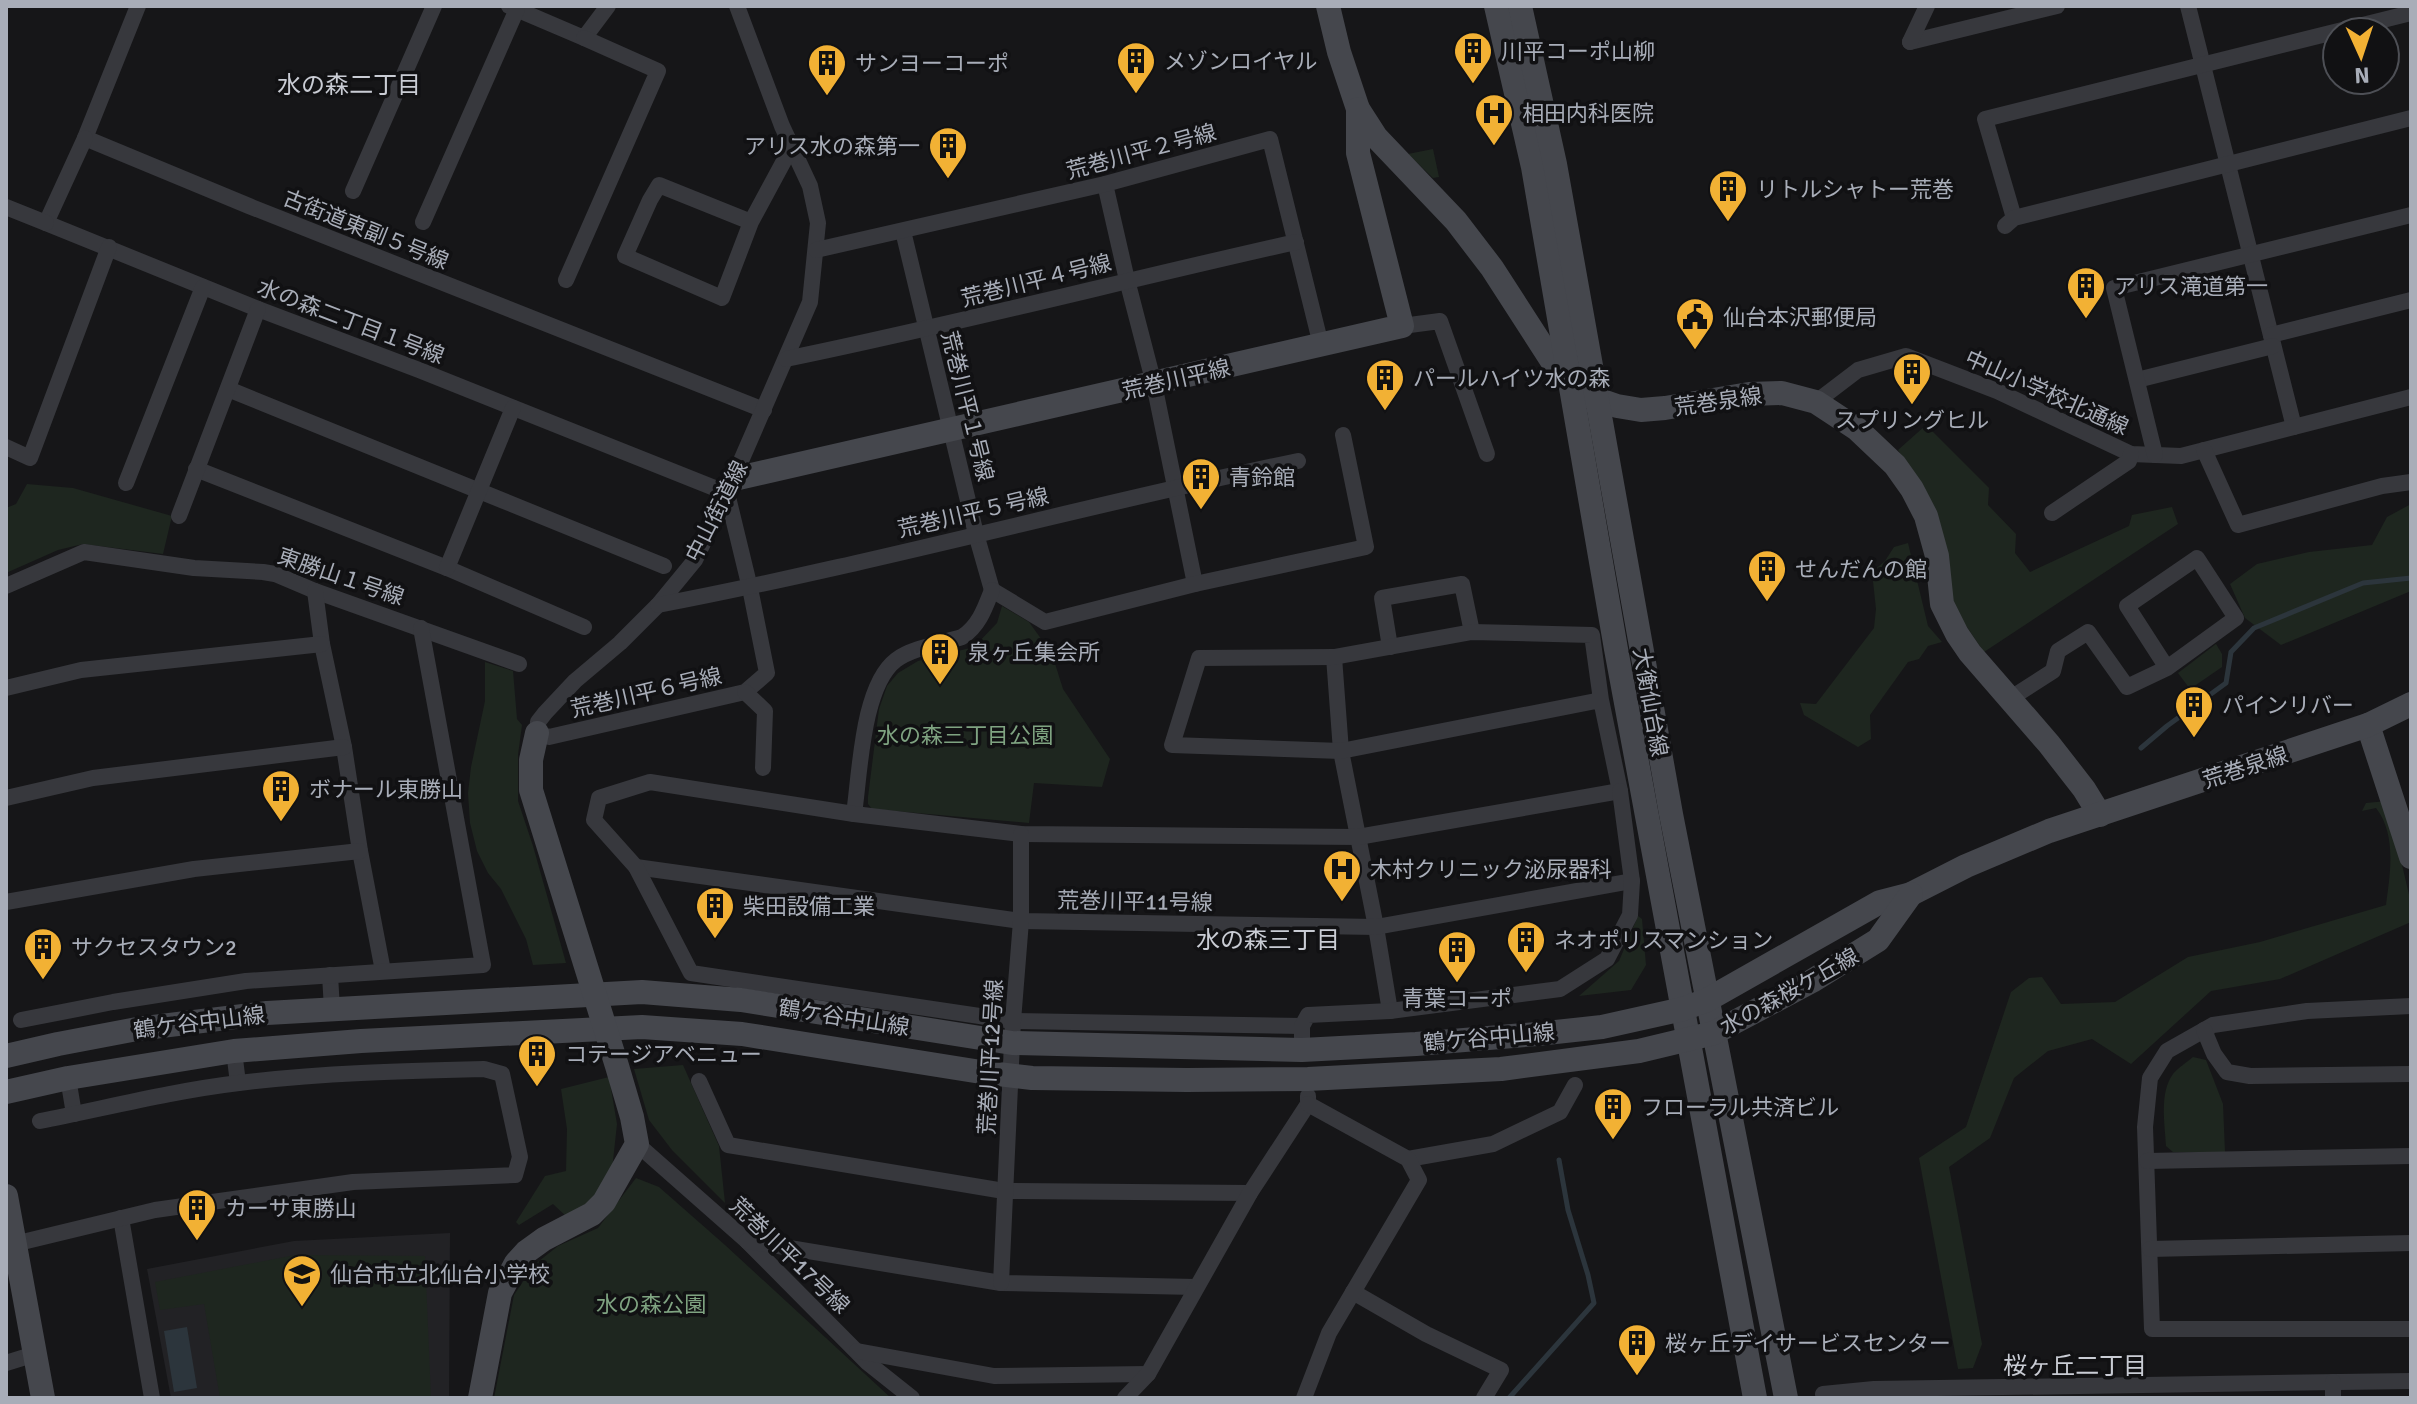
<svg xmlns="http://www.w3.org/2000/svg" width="2417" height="1404" font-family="Signika,'Noto Sans JP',sans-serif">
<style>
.built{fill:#222225}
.green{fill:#1e261f}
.water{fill:#2c353c}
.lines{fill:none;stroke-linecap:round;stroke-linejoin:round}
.stream{stroke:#2c353c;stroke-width:5}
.street{stroke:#37383d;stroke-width:16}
.secondary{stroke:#45474d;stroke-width:24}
.labels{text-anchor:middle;stroke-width:7;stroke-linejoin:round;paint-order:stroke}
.poi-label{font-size:22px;fill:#a8adb8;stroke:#111113;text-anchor:start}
.street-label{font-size:22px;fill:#a8adb8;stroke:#111113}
.park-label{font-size:22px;fill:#7fa381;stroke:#111113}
.neighbourhood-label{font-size:24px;fill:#c9ccd4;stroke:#111113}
</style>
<rect width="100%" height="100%" fill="#161618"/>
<polygon class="built" points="450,1233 449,1398 171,1398 147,1269 294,1241"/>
<g class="green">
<polygon points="1433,149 1439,177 1433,178 1408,154"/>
<polygon points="1926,425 1989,488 1988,505 2016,534 2015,553 2030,572 2129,526 2132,515 2172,507 2178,524 1984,652 1953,607 1942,536 1933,504 1898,450"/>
<polygon points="27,484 73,488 172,516 163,554 83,544 58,550 6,573 6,508 16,504"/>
<polygon points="2411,504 2411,591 2281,645 2245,618 2230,584 2257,564 2309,552 2372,545 2387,517"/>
<polygon points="1908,543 1928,626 1942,642 1928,646 1919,659 1908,662 1870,715 1871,739 1858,747 1804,715 1800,703 1816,704 1874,628 1876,609 1872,572 1885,561 1894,547"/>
<polygon points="1002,606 1029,622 1052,654 1063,689 1110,759 1102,787 1034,783 1029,823 872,809 868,804 868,797 879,709 887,686 898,673 918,661 974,647 997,623"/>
<polygon points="2216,644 2222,654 2222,667 2190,689 2178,673"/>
<polygon points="485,662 513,671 517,719 522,725 518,755 518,801 533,846 566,963 533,965 526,939 501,889 488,873 477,851 470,823 468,793 471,767 485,701"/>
<path d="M2387 801 2411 903V922L2280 979 2211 991 2131 1064 2092 1039 2048 1051 2014 1078 1990 1138 1949 1167 1982 1344 1973 1368 1958 1369 1919 1158 1966 1127 2011 992 2029 978 2042 977 2061 1004 2115 1002 2188 957 2260 942 2386 905C2390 874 2397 835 2376 808L2362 811 2366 803Z"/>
<polygon points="1638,916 1642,919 1646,965 1631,990 1579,996 1619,961"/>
<path d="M2193 1057 2206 1060 2223 1104 2225 1152H2173L2166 1146C2165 1124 2159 1093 2173 1074 2178 1068 2187 1062 2193 1057Z"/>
<polygon points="683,1065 719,1146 725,1203 672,1150 649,1120 634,1069"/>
<polygon points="609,1077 617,1124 612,1170 591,1204 567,1217 553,1204 519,1225 516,1222 545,1176 566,1171 567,1129 561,1089"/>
<polygon points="636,1178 659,1187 725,1245 891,1398 494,1398 514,1295 534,1265 558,1246 598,1228"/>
<polygon points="295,1255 425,1256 431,1398 220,1398 204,1304 160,1310 155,1282"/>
</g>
<polygon class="water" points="187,1327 197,1388 174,1392 164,1331"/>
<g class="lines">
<g class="stream">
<polyline points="2141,748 2167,726 2226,683 2231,652 2254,628 2363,583 2411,578"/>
<polyline points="1509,1398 1594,1303 1588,1275 1568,1210 1559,1160"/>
</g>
<g class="street">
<polyline points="138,6 85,138 249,206 764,410"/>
<polyline points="509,6 584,38 608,6"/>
<polyline points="2188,6 2294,427"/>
<polyline points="1910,42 2057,6"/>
<polyline points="1910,42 1927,6"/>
<polyline points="85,138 46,223 258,309 419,370 727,493 750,588 767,673 745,692 549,737 537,733 538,722 545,713 575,681 620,643 658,605 695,560 727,493 810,302 818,223 810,186 782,126 737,6"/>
<polyline points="1105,184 1127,280 1154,384 1195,584"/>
<polyline points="353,191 434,6"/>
<polyline points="6,207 46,223"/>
<polyline points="2014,218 1985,119 2411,13"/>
<polyline points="423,222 517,9"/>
<polyline points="751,222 722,298 625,256 650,200 659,185 751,222 792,146"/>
<polyline points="2005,226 2014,218 2411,118"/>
<polyline points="903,231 976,534 992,590"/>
<polyline points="816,250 1105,184 1270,139 1321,345"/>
<polyline points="566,280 658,71 584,38"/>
<polyline points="1402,326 1440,321 1487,454"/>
<polyline points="2271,335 2411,300"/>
<path d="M786 359C957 324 1126 280 1296 242"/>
<polyline points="2137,380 2273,346"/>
<polyline points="228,389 664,566"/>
<polyline points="1816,402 1858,370 1906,356 1997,391 2131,454 2181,456 2411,397"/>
<polyline points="6,447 30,458 109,247"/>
<polyline points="2204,450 2238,525 2382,486 2411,482"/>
<polyline points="2155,455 2114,288 2411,215"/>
<polyline points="196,469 447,568 584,627"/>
<polyline points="126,483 203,287"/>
<polyline points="2052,513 2129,461 2131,454"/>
<polyline points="179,516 258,309"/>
<polyline points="447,568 513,408"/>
<polyline points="6,586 84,552 194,568 263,572 275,574 315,591 519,664"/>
<polyline points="992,590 1045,622 1195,584 1366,547 1343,435"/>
<polyline points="315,591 322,644 344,747 360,851 383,971"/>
<path d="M658 605C872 564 1084 506 1298 461"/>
<polyline points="1390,647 1382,598 1462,584 1472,632"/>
<polyline points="1334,657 1341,751 1376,927 1390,1011"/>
<polyline points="6,688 81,670 322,644"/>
<polyline points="745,692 765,711 763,768"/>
<polyline points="2011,698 2053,671 2058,651 2088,632 2127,687 2167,668 2236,618 2197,558 2127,606 2167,668"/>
<polyline points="6,798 93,778 344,747"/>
<path d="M854 814C860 773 862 686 896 660 911 648 943 643 962 637 979 626 985 608 992 590"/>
<polyline points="636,867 1021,921 1376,927 1632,881"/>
<polyline points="6,902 194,869 360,851"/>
<polyline points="330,975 332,1009"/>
<polyline points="2411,1006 2307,1011 2213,1025 2167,1051 2150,1078 2145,1127 2152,1329 2411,1329"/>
<polyline points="21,1020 113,1002 246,981 483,965 421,628"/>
<polyline points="1302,1026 1013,1021 691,973 636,867 594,820 599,798 650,782 854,814 1021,834 1358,837 1620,791 1601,700 1341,751 1172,745 1199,658 1334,657 1472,632 1592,635 1601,700"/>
<polyline points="2204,1030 2214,1054 2227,1072 2250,1076 2411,1074"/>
<polyline points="1302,1050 1302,1026 1308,1015 1390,1011 1560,989 1607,959 1630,915 1632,881 1620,791"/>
<polyline points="234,1051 238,1083"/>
<polyline points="68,1078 74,1114"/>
<polyline points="699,1081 728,1145 1004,1191 1250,1193"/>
<polyline points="637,1144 747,1241 868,1363 912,1398"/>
<polyline points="1408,1159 1493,1144 1560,1112 1575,1085"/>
<polyline points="2147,1161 2411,1156"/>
<polyline points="121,1218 152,1398"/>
<polyline points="747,1241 1001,1283 1196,1287"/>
<path d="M6 1246 155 1210 353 1182 515 1175 520 1157 502 1074 484 1069C402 1071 320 1073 239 1083 172 1091 106 1108 40 1121"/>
<polyline points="2150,1249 2411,1243"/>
<polyline points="1001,1283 1013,1021 1021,921 1021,834"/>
<polyline points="1353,1292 1426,1334 1501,1370 1484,1398"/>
<polyline points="857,1351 994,1376 1148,1374"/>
<polyline points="6,1363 35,1354"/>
<polyline points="1125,1398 1148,1374 1250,1193 1308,1104 1308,1096"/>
<polyline points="1304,1398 1329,1333 1419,1180 1408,1159 1308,1104"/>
<polyline points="1824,1398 1823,1394 1874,1389 2411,1381"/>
<polyline points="2333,1398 2333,1382"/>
</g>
<g class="secondary">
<polyline points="1328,6 1339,52 1358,109 1376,137 1456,221 1492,268 1561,375 1588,396 1617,406 1641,410 1665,408 1749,394 1782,393 1816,402 1857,429 1895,465 1912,489 1926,516 1937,556 1942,604 1957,634 1970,653 2049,744 2084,789 2100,815"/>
<polyline points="1496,6 1533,167 1616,649 1755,1398"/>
<polyline points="1520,6 1555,164 1671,814 1786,1398"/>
<polyline points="734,479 1402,326 1358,153 1358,109"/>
<polyline points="2368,725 2411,857"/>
<polyline points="6,1056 58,1044 137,1029 267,1013 642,992 741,1000 1012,1043 1302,1050 1416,1044 1537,1034 1602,1027 1683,1009 1707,1000 1880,902 1911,894 1966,866 2049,831 2368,725 2411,704"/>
<polyline points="6,1092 68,1078 234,1051 361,1041 642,1027 742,1034 981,1072 1032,1078 1187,1080 1308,1079 1501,1069 1639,1051 1714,1033 1812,981 1878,940 1911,894"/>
<polyline points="6,1196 43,1398"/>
<polyline points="480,1398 500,1293 516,1263 526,1252 544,1239 592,1214 604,1202 637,1144 632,1117 617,1066 531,790 531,760 537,733"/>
</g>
</g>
<defs>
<symbol id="building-pin" viewBox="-11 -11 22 30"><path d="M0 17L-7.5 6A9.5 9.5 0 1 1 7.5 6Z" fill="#f2b134" stroke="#111113"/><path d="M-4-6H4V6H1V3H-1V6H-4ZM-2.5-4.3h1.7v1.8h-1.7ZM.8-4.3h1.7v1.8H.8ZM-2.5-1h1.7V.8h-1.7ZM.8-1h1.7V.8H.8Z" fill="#111"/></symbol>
<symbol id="hospital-pin" viewBox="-11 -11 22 30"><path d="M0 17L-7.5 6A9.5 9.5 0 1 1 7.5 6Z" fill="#f2b134" stroke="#111113"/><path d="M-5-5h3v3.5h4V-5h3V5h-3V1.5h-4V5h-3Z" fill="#111"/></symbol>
<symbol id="civic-pin" viewBox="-11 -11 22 30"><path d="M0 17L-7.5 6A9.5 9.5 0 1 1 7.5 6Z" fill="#f2b134" stroke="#111113"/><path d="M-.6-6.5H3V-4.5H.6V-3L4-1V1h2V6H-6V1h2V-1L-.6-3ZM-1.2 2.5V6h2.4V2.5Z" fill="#111"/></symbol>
<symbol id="school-pin" viewBox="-11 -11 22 30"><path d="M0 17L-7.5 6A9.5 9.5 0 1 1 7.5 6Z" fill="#f2b134" stroke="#111113"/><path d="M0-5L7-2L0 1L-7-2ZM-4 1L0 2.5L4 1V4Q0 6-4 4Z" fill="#111"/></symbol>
</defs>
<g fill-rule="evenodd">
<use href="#building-pin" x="1451" y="29" width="44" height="60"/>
<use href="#building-pin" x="1114" y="39" width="44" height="60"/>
<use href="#building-pin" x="805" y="41" width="44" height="60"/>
<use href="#hospital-pin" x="1472" y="91" width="44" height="60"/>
<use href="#building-pin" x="926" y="124" width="44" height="60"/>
<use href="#building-pin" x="1706" y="167" width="44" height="60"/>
<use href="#building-pin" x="2064" y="264" width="44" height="60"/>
<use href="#civic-pin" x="1673" y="295" width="44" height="60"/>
<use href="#building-pin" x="1890" y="350" width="44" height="60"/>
<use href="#building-pin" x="1363" y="356" width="44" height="60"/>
<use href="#building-pin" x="1179" y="455" width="44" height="60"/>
<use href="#building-pin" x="1745" y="547" width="44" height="60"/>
<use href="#building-pin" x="918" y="630" width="44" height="60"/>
<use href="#building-pin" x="2172" y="683" width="44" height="60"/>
<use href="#building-pin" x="259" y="767" width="44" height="60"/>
<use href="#hospital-pin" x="1320" y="847" width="44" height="60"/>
<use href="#building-pin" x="693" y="884" width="44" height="60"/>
<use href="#building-pin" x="1504" y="918" width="44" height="60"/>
<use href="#building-pin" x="21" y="925" width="44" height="60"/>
<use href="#building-pin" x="1435" y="928" width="44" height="60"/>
<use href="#building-pin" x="515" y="1032" width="44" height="60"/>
<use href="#building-pin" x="1591" y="1085" width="44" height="60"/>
<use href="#building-pin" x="175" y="1186" width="44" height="60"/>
<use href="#school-pin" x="280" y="1252" width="44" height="60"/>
<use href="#building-pin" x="1615" y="1321" width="44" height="60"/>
</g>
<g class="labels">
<g class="poi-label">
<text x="1501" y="59">川平コーポ山柳</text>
<text x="1164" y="69">メゾンロイヤル</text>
<text x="855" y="71">サンヨーコーポ</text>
<text x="1522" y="121">相田内科医院</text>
<text x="920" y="154" text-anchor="end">アリス水の森第一</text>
<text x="1756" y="197">リトルシャトー荒巻</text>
<text x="2114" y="294">アリス滝道第一</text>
<text x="1723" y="325">仙台本沢郵便局</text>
<text x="1413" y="386">パールハイツ水の森</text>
<text x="1912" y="428" text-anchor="middle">スプリングヒル</text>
<text x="1229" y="485">青鈴館</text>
<text x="1795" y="577">せんだんの館</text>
<text x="968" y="660">泉ヶ丘集会所</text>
<text x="2222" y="713">パインリバー</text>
<text x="309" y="797">ボナール東勝山</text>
<text x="1370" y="877">木村クリニック泌尿器科</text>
<text x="743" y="914">柴田設備工業</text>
<text x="1554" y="948">ネオポリスマンション</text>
<text x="71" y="955">サクセスタウン2</text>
<text x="1457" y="1006" text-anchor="middle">青葉コーポ</text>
<text x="565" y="1062">コテージアベニュー</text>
<text x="1641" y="1115">フローラル共済ビル</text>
<text x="225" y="1216">カーサ東勝山</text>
<text x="330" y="1282">仙台市立北仙台小学校</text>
<text x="1665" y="1351">桜ヶ丘デイサービスセンター</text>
</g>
<g class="street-label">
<text transform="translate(1141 151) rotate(-15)" y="8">荒巻川平２号線</text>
<text transform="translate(366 229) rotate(22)" y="8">古街道東副５号線</text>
<text transform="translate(1036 280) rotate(-14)" y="8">荒巻川平４号線</text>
<text transform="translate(351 321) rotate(21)" y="8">水の森二丁目１号線</text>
<text transform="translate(1176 379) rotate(-13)" y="8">荒巻川平線</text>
<text transform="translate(2047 392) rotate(24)" y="8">中山小学校北通線</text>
<text transform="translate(1718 401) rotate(-8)" y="8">荒巻泉線</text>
<text transform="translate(968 406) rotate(76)" y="8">荒巻川平１号線</text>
<text transform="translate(716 511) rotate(-63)" y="8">中山街道線</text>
<text transform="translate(973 512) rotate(-13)" y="8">荒巻川平５号線</text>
<text transform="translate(341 576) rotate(19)" y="8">東勝山１号線</text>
<text transform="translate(646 692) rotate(-13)" y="8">荒巻川平６号線</text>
<text transform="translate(1651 702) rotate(80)" y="8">大衡仙台線</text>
<text transform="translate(2245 767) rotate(-18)" y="8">荒巻泉線</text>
<text transform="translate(1135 901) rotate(1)" y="8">荒巻川平11号線</text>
<text transform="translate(1789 991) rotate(-29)" y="8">水の森桜ケ丘線</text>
<text transform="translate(844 1017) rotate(9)" y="8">鶴ケ谷中山線</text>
<text transform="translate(199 1022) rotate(-7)" y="8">鶴ケ谷中山線</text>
<text transform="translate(1489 1037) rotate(-5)" y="8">鶴ケ谷中山線</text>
<text transform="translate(990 1057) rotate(-87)" y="8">荒巻川平12号線</text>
<text transform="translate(790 1255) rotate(44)" y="8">荒巻川平17号線</text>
</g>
<g class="park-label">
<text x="965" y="743">水の森三丁目公園</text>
<text x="651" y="1312">水の森公園</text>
</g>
<g class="neighbourhood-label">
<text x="349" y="93">水の森二丁目</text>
<text x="1268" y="948">水の森三丁目</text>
<text x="2075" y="1374">桜ヶ丘二丁目</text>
</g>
</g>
<rect width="2417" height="1404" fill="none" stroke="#a8adb8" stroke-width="16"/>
<g transform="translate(2361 56) rotate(177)"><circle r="38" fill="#111113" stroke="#4d4f55" stroke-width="2"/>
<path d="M0-6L14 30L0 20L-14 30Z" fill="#f2b134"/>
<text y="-12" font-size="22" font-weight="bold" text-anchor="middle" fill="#a8adb8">N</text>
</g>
</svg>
